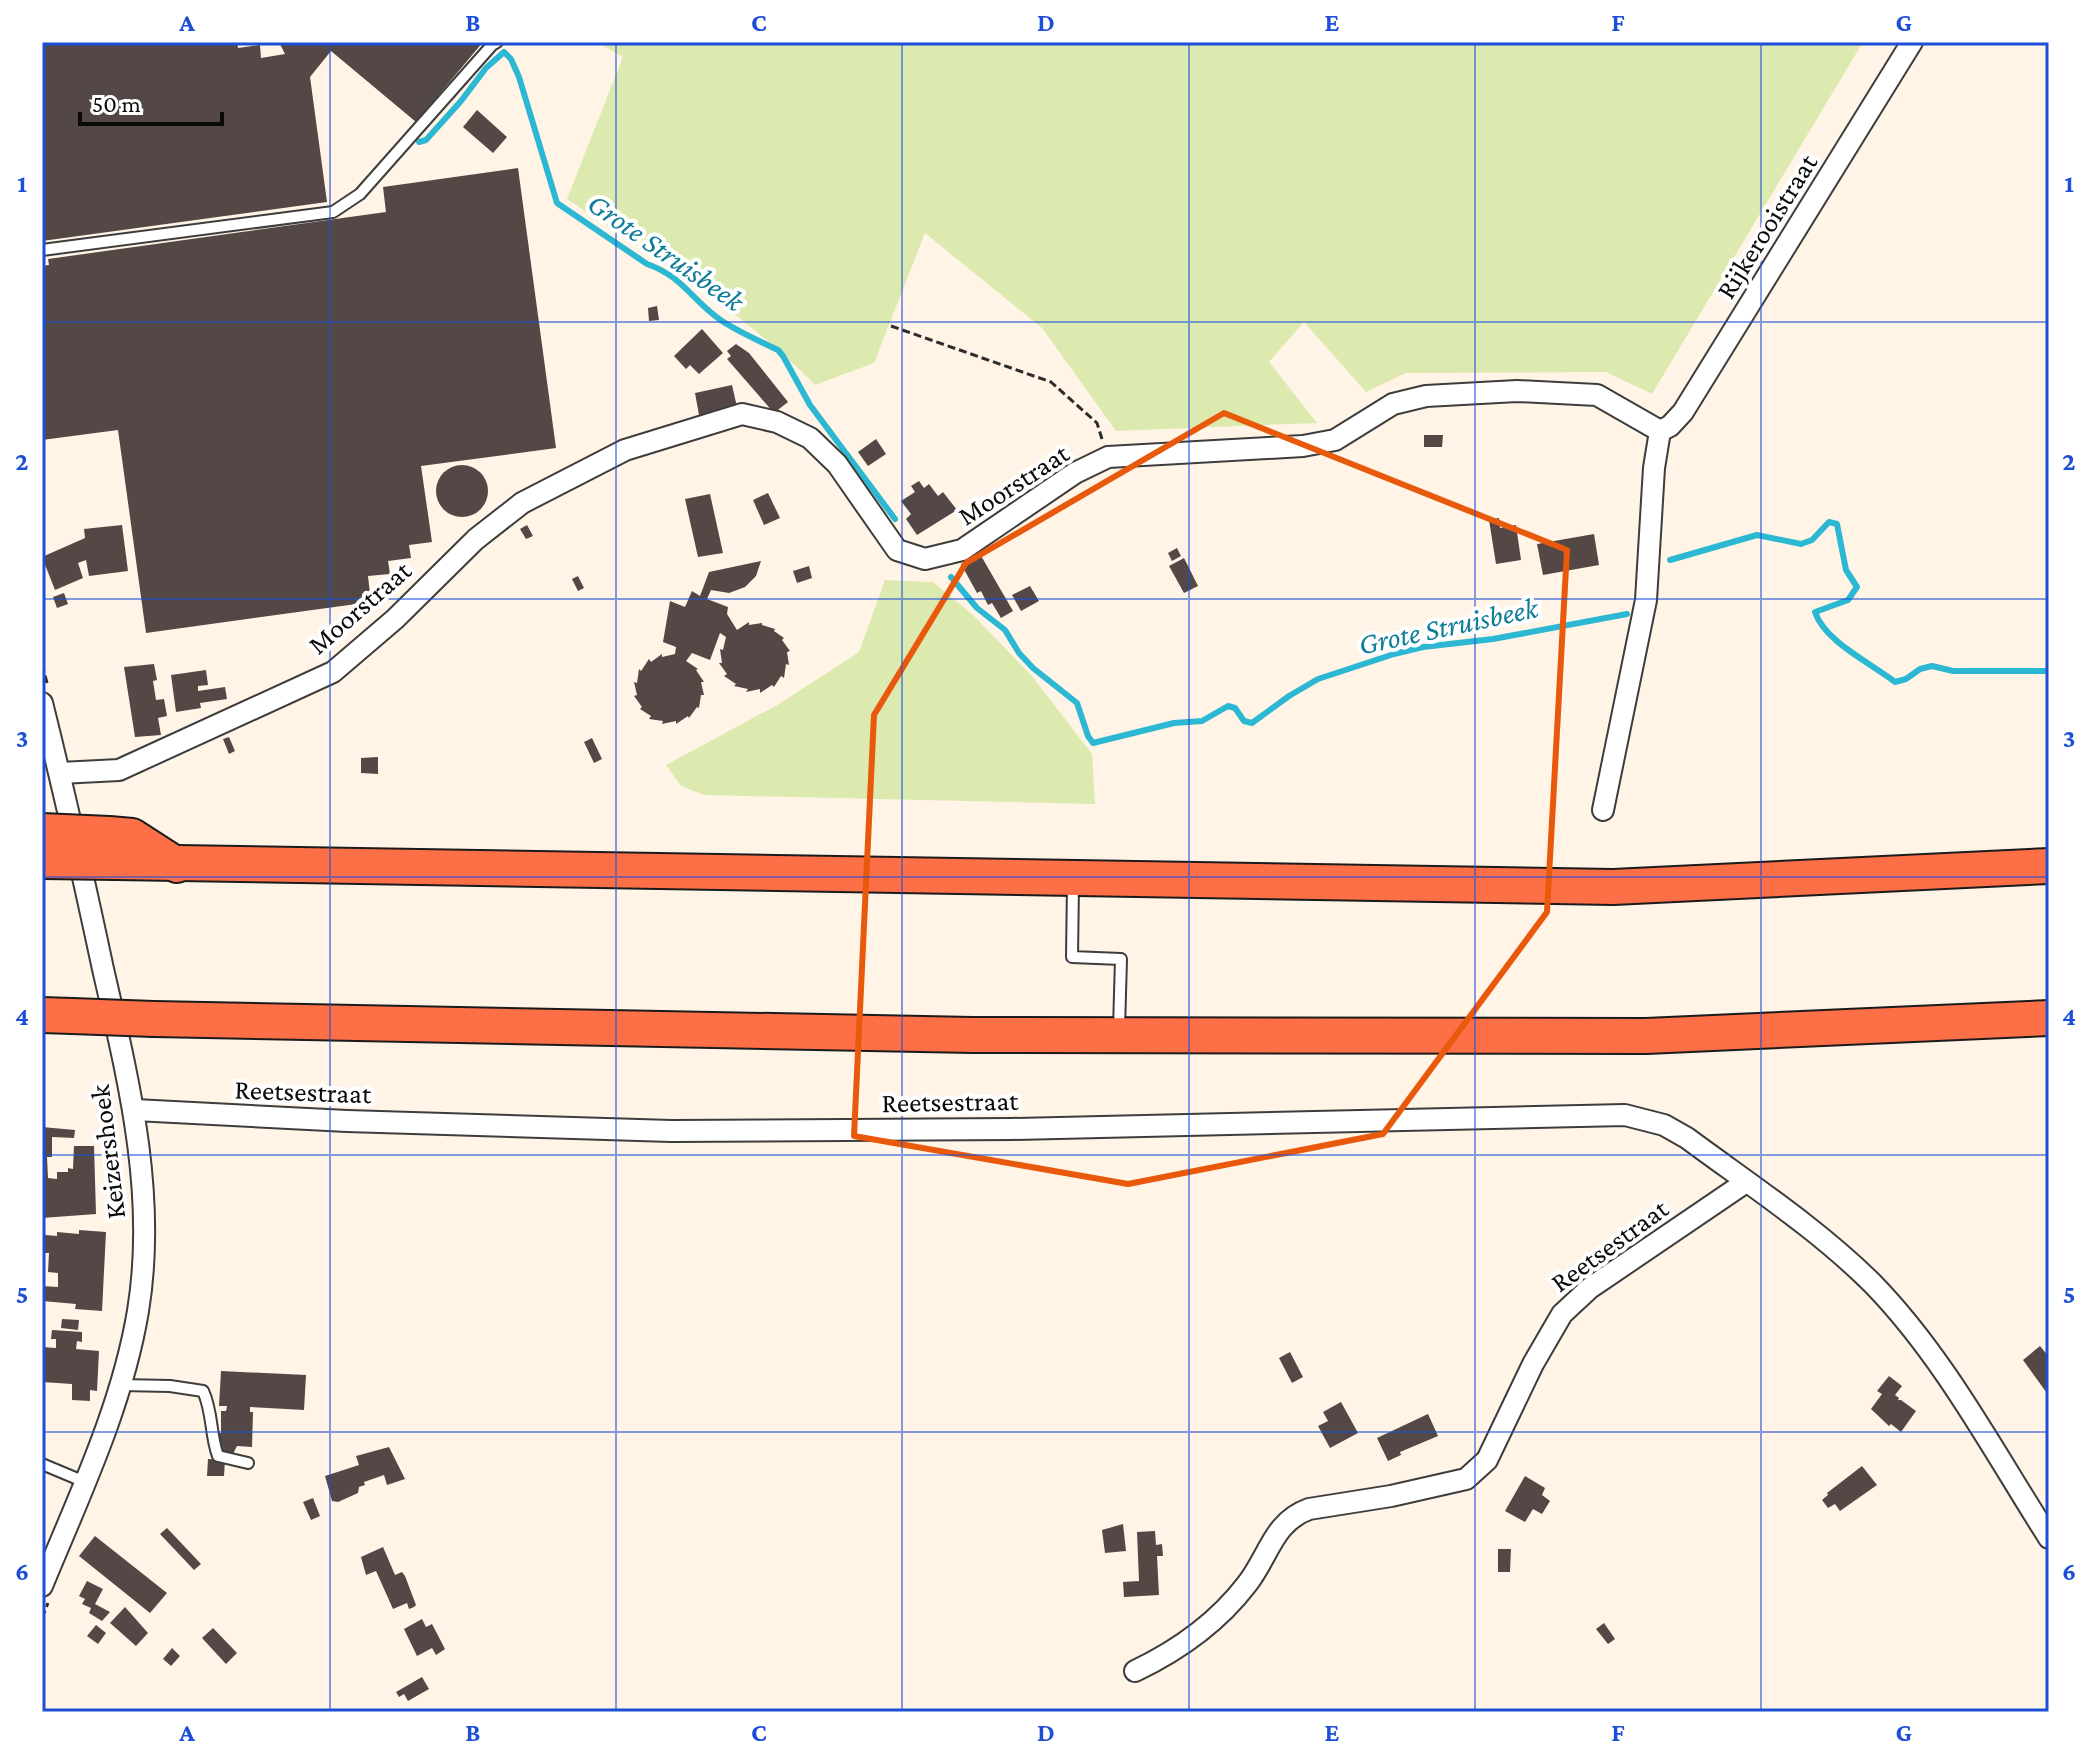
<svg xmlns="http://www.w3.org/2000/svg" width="2091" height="1754" font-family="'Crimson Pro',serif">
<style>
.green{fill:#dceaaf}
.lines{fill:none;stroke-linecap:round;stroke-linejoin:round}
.stream{stroke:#2cb8d3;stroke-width:6}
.building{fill:#534846}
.lane-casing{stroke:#3d3d3d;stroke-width:14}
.street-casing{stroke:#3d3d3d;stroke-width:24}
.highway-casing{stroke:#1b1b1b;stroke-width:38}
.path{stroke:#2c2c2c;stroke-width:3;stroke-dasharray:8 4;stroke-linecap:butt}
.lane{stroke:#fff;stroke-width:10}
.street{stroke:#fff;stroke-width:20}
.highway{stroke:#fc6f47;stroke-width:34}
.highway-bridge-casing{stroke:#1b1b1b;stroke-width:38;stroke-linecap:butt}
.highway-bridge{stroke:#fc6f47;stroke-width:34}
.marked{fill:none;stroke:#e8590c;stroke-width:6;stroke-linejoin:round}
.grid{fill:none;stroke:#1d4ed8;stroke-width:2;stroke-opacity:0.55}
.labels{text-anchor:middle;stroke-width:8;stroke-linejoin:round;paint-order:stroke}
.street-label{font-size:28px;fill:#0a0a0a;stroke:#fff}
.water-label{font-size:30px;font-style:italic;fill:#0f7c98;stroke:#fff}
.neatline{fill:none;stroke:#1d4ed8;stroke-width:3}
.grid-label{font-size:26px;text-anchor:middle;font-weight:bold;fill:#1d4ed8}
</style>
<rect width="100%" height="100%" fill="#fff4e6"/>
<g class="green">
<path d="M597 42H1863L1652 394 1606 372 1406 373 1366 392 1304 322 1269 362 1317 423 1116 431 1042 328 925 233 874 363 815 385C743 311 652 257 567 199L623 57Z"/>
<polygon points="885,580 933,582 973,615 1032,676 1092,754 1095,804 704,795 681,786 666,765 779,704 859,652"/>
</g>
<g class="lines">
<g class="stream">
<path d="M419 142 426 140 461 101 486 68 504 52 511 59 519 77 557 203 647 264C684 277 692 301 722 321 739 332 759 341 778 350L783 356 810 405 895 519"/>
<path d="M1670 560 1757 535 1801 544 1812 540 1829 522 1837 524 1846 570 1857 587 1848 600 1815 612C1825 642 1871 663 1895 682L1906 679 1920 669 1932 666 1953 671H2049"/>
<polyline points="951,577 977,608 1005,630 1019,653 1033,668 1077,703 1088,736 1093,743 1174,723 1202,721 1228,706 1235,708 1244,721 1252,723 1289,696 1318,679 1394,654 1423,647 1493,639 1627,614"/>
</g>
</g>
<g class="building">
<polygon points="42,42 237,42 238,48 260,45 261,58 285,54 279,42 483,42 416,122 331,51 310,77 327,202 42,241"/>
<polygon points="477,110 507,137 493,153 463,127"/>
<polygon points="518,168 556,448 421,466 432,542 409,545 411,558 388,561 390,574 368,576 371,602 146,633 118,430 42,440 42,266 49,265 48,259 386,212 383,187"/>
<polygon points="657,306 659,320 649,321 648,308"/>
<polygon points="702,329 723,353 699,374 690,365 686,369 674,356"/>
<polygon points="736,344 749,353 788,402 774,413 727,359 731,356 727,351"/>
<polygon points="732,385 737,407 699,415 695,393"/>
<polygon points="1424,435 1443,435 1442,447 1424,447"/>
<polygon points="876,439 886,454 868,466 858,452"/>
<circle cx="462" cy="491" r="26"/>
<polygon points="919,481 924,488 929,484 938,496 943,492 957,510 917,535 906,519 911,514 901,501 915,492 911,486"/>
<polygon points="768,493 780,518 764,525 753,500"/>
<polygon points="710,494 723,553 698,557 685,499"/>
<polygon points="1499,518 1500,528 1516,525 1521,560 1496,564 1489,520"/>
<polygon points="122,525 128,571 89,576 86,560 78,563 83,578 55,590 42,557 85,538 84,529"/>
<polygon points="527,525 533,536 526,539 520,529"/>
<polygon points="1594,534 1599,565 1543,575 1537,544"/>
<polygon points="1177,548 1181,556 1172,561 1168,553"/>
<polygon points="980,554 1013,611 1001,618 992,603 988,605 981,591 977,593 961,564"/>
<polygon points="1184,558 1198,586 1184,593 1169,566"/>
<polygon points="761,561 756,576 745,587 729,593 711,590 707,599 728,607 727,614 737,630 749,622 749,625 762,623 762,625 775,629 774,631 784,638 782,640 790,651 787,652 789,665 786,664 784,678 781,676 774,687 772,685 760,693 760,689 746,692 748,689 734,686 736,684 724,676 727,674 719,663 722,663 720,649 723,650 726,637 720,633 710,660 692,653 686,661 698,669 696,670 704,682 701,682 704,695 701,695 699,708 697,707 689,718 688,716 676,724 676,721 662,724 663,721 649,719 651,716 640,709 642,707 634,696 637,695 634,682 637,683 639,669 641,671 649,659 651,662 662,654 662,657 675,654 676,647 663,642 670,601 685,607 692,591 700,596 709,572"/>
<polygon points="809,566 812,578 797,583 793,571"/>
<polygon points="578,576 584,588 578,591 572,579"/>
<polygon points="1030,586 1039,601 1021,611 1012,595"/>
<polygon points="64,593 68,604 57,608 53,597"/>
<polygon points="154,664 157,680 153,681 156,700 164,699 167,716 158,718 161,735 135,737 124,667"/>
<polygon points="206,670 208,685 198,686 198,691 225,687 227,699 200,703 201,708 176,712 171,675"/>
<polygon points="229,737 235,751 229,754 223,739"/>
<polygon points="592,738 602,759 594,763 584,742"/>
<polygon points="378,757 378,774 361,773 361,758"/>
<polygon points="42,1127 75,1130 74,1138 52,1137 52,1157 47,1157 48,1178 57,1179 57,1172 68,1172 68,1168 73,1169 74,1146 94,1146 96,1214 42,1218"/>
<polygon points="79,1230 106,1232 102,1311 75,1309 76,1304 42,1301 42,1286 58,1287 58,1273 48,1272 49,1253 42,1253 45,1235 57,1236 57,1232 79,1234"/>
<polygon points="62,1319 79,1320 78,1330 61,1328"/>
<polygon points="52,1330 82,1332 82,1342 77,1341 76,1349 99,1351 97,1391 90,1390 90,1401 72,1400 72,1384 42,1382 42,1347 56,1348 56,1339 51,1339"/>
<polygon points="2040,1346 2049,1357 2049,1396 2023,1360"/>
<polygon points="1290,1352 1303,1377 1292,1383 1279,1358"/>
<polygon points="221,1371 306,1375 304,1410 250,1407 250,1412 253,1412 252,1447 237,1446 233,1454 224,1454 217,1433 221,1433 221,1411 226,1411 227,1406 219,1406"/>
<polygon points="1889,1376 1902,1386 1895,1395 1899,1398 1898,1400 1901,1400 1916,1411 1901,1432 1891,1424 1889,1426 1871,1409 1882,1394 1877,1391"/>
<polygon points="1341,1402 1358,1433 1330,1448 1318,1426 1328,1421 1323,1412"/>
<polygon points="1428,1414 1438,1436 1400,1452 1401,1455 1388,1461 1377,1438"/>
<polygon points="389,1447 405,1479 387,1485 384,1475 364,1482 365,1485 359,1487 358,1493 338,1502 332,1501 325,1476 359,1465 356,1456"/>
<polygon points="208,1459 225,1460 224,1476 207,1476"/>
<polygon points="1862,1466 1877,1485 1840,1511 1835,1504 1828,1508 1822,1500 1828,1495 1827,1493"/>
<polygon points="1525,1476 1545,1488 1542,1495 1550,1501 1542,1514 1533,1509 1525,1522 1505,1511"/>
<polygon points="313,1498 320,1516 311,1520 303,1502"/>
<polygon points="1123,1524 1126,1551 1105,1553 1102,1530"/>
<polygon points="167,1528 201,1564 194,1570 160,1534"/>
<polygon points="1155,1531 1156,1545 1162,1544 1163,1556 1157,1556 1159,1595 1124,1597 1123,1582 1139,1581 1137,1532"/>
<polygon points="95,1536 167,1593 150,1613 79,1556"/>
<polygon points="383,1547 395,1575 402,1572 405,1576 416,1605 414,1607 409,1609 407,1603 393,1609 376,1571 366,1575 361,1557"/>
<polygon points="1498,1549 1511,1549 1510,1572 1498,1572"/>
<polygon points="87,1581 103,1589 95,1604 110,1612 102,1621 89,1613 91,1608 82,1604 85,1599 79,1596"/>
<polygon points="125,1607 148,1633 136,1646 110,1623"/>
<polygon points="422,1619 426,1627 432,1624 445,1649 436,1655 432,1648 417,1656 404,1629"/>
<polygon points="1604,1623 1615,1639 1608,1644 1596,1629"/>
<polygon points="96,1625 106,1633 98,1644 87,1636"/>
<polygon points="213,1628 237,1653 226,1664 202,1638"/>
<polygon points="172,1648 180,1656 171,1666 163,1659"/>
<polygon points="422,1677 429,1689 408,1701 404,1694 399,1697 396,1692"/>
</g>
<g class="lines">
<defs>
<g id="lane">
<polyline points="42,250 333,212 360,194 492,45 497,42"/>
<polyline points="1073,884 1072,957 1121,959 1119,1029"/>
<path d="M121 1385 170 1386 203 1391C213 1412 210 1435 218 1456L248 1463"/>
<polyline points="42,1464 85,1482"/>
</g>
<g id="street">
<polyline points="1660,431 1670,426 1683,412 1912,42"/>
<path d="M42 703C64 791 84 880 103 969 129 1082 157 1195 138 1311 122 1407 79 1496 42 1586"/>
<polyline points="60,773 119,770 333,672 395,619 476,539 522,503 625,450 742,414 777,422 810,438 837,464 897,550 925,559 962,550 1075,473 1108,457 1303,446 1335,440 1393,404 1426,396 1517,391 1597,395 1660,431"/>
<polyline points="1603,810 1646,600 1654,468 1660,431"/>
<path d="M135 1110 347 1121 671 1131 1012 1129 1625 1115 1664 1125 1687 1138C1749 1184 1818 1229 1873 1284 1944 1357 1994 1452 2049 1538"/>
<path d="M1135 1671C1177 1651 1218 1622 1247 1584 1269 1556 1273 1522 1309 1509L1391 1496 1466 1479 1487 1460 1533 1364 1562 1314 1590 1288 1746 1182"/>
</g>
<g id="highway">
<polyline points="109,834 132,836 177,865"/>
<polyline points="116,862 1613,887 2049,866"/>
<polyline points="42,1015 72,1016"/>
<polyline points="154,1019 973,1035 1646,1036 2049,1018"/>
</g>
</defs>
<use href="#lane" class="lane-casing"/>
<use href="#street" class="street-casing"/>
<use href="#highway" class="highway-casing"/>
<g class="path">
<polyline points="891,326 1051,382 1097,423 1102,439"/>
<polyline points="42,664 47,683"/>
<polyline points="42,1618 48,1603"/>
</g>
<use href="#lane" class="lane"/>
<use href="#street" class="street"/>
<use href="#highway" class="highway"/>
<defs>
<g id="highway-bridge">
<polyline points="42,831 109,834"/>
<polyline points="42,861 116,862"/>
<polyline points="72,1016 154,1019"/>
</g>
</defs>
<use href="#highway-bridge" class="highway-bridge-casing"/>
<use href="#highway-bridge" class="highway-bridge"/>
</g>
<path class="marked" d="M1224 413 1567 550 1547 912 1383 1134 1128 1184 854 1136 874 715 966 563Z"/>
<path class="grid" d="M330 42V1712M616 42V1712M902 42V1712M1189 42V1712M1475 42V1712M1761 42V1712M42 322H2049M42 599H2049M42 877H2049M42 1155H2049M42 1432H2049"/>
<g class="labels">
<g class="street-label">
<text transform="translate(1766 226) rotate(-58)" y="10">Rijkerooistraat</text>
<text transform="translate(1013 484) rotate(-33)" y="10">Moorstraat</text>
<text transform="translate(359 607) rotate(-41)" y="10">Moorstraat</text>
<text transform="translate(303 1091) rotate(2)" y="10">Reetsestraat</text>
<text transform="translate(950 1101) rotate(-1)" y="10">Reetsestraat</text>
<text transform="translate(107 1152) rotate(-97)" y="10">Keizershoek</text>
<text transform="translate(1609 1245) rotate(-36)" y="10">Reetsestraat</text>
</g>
<g class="water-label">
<text transform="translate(666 252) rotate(35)" y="10">Grote Struisbeek</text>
<text transform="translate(1448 626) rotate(-12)" y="10">Grote Struisbeek</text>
</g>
</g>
<rect width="2091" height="1754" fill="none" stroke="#ffffff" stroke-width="88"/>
<path d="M80 112v12h142v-12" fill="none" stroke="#0a0a0a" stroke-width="4"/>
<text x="92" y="112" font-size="24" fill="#0a0a0a" stroke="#ffffff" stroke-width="6" paint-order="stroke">50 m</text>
<rect x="44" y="44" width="2003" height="1666" class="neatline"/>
<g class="grid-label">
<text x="187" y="31">A</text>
<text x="473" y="31">B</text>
<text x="759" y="31">C</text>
<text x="1046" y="31">D</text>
<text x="1332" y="31">E</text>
<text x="1618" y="31">F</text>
<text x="1904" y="31">G</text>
<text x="22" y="192">1</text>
<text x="2069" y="192">1</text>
<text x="22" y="470">2</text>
<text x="2069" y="470">2</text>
<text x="22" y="747">3</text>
<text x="2069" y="747">3</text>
<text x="22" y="1025">4</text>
<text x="2069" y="1025">4</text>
<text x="22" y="1303">5</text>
<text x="2069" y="1303">5</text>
<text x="22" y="1580">6</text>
<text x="2069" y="1580">6</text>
<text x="187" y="1741">A</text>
<text x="473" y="1741">B</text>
<text x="759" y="1741">C</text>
<text x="1046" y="1741">D</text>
<text x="1332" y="1741">E</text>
<text x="1618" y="1741">F</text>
<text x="1904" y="1741">G</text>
</g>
</svg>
